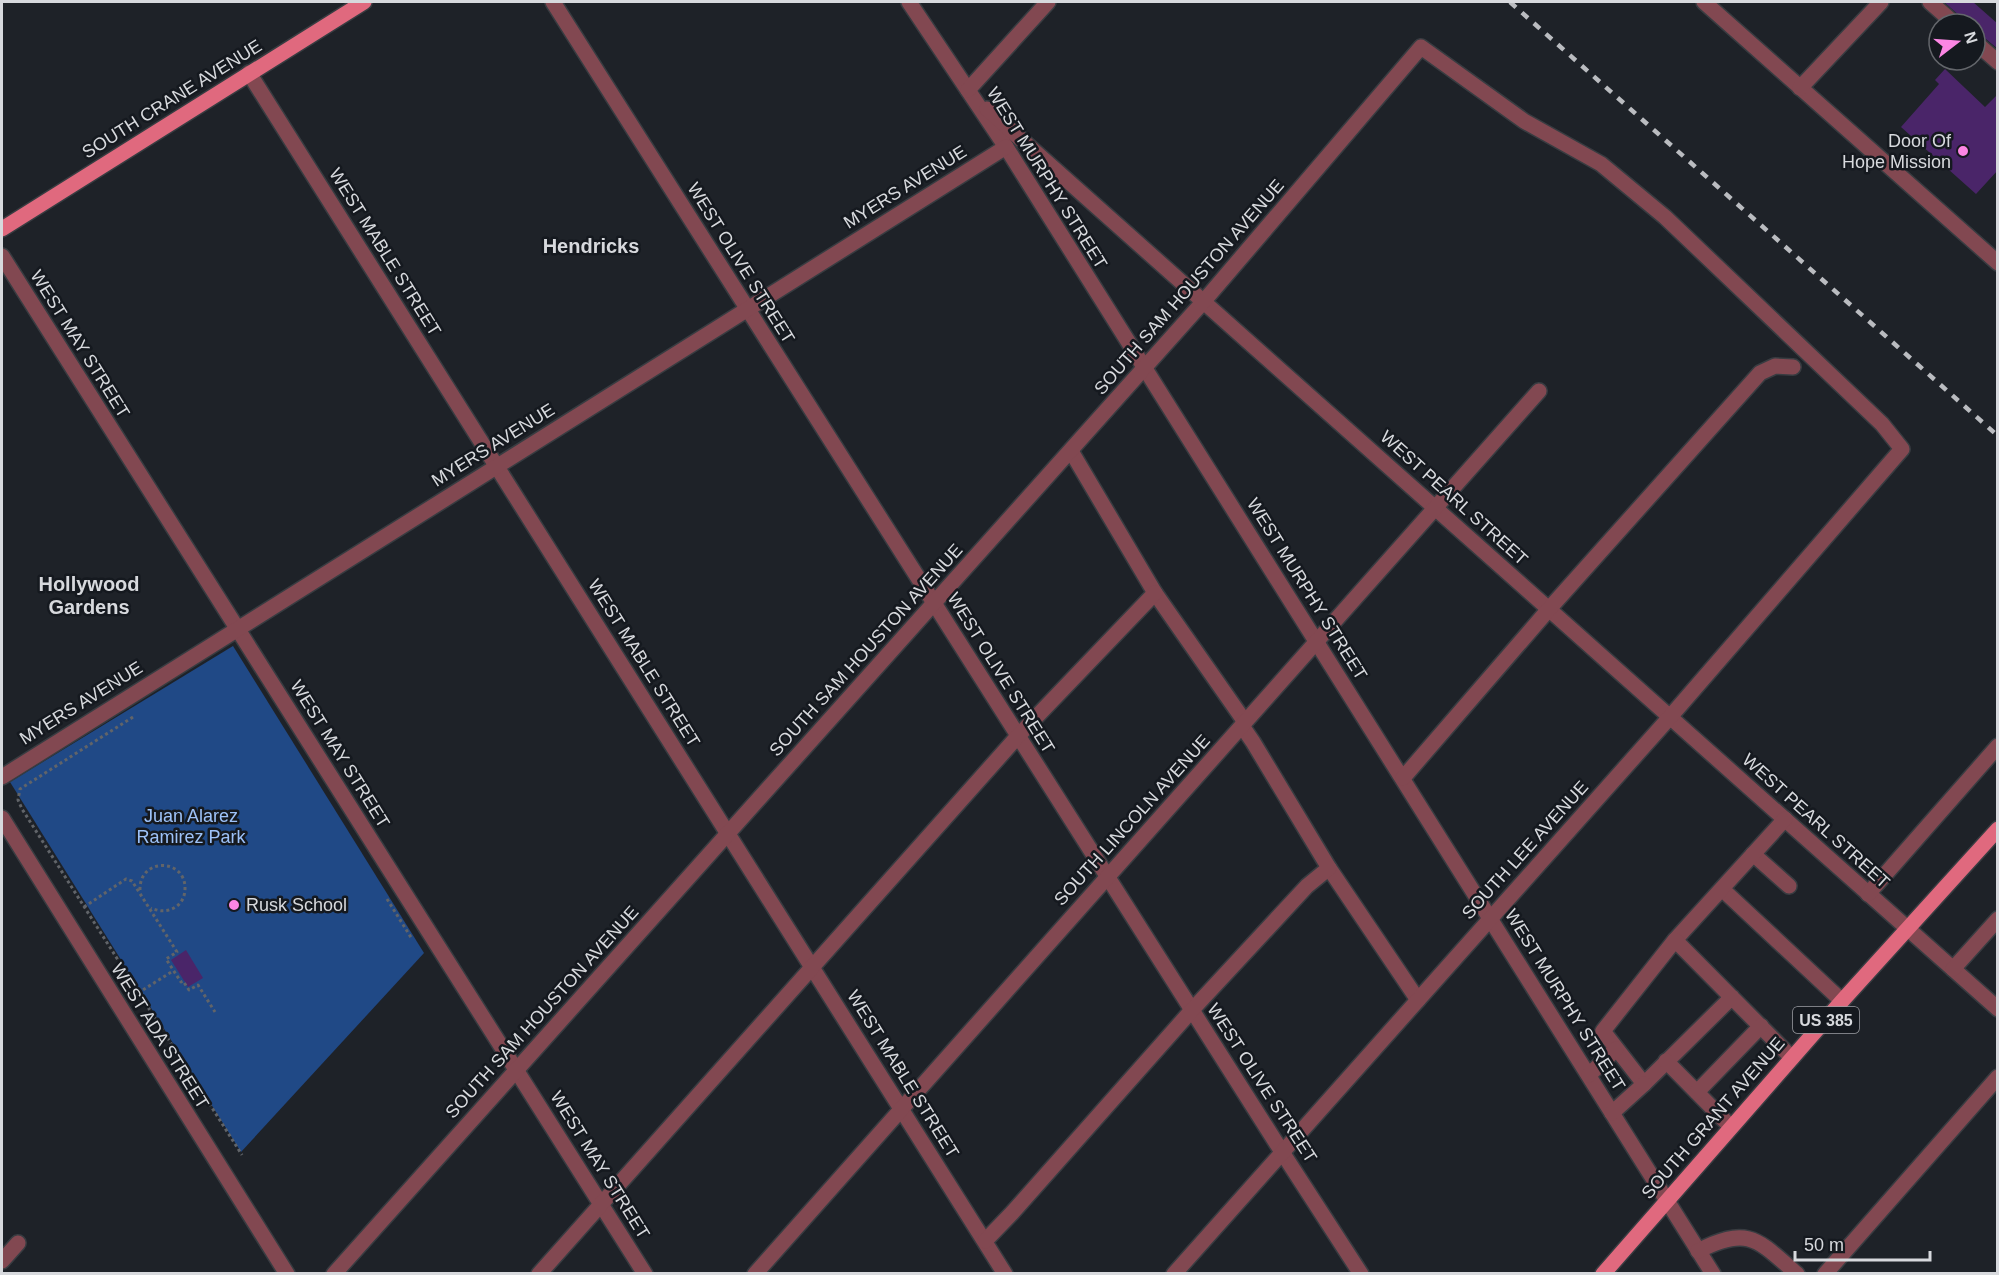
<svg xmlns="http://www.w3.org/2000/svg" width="1999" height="1275" font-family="Arial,sans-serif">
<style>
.green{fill:#204986}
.building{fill:#4a2569}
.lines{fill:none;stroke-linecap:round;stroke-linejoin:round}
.minor-casing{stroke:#383c41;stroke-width:18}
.major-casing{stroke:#383c41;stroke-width:18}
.path{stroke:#616469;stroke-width:3;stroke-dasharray:3 3;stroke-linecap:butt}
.minor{stroke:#824851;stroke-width:15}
.major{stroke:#e0697e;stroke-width:15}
.rail{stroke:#babcc0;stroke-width:4.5;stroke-dasharray:8 8;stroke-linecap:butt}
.poi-dot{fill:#fc86e4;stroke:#15191f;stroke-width:2}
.labels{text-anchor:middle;stroke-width:5;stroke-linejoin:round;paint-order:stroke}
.shield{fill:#15191f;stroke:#9d9fa4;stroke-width:1.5}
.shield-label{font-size:16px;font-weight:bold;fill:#d7d9dd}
.street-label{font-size:18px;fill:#d7d9dd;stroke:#15191f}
.poi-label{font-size:18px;fill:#d7d9dd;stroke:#15191f;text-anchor:end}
.park-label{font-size:18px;fill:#9dc2f9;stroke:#15191f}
.neighbourhood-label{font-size:20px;font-weight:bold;fill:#d7d9dd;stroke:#15191f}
</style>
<rect width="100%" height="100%" fill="#1e2228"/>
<polygon class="green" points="233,646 424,953 241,1152 10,782"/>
<g class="building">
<polygon points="1944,2 1973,2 1998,24 1998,49 1981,35 1975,32 1975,24 1965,24 1961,17"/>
<polygon points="1945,69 1985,107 1998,94 1998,170 1976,194 1901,127 1939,84 1935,80"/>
<polygon points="186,950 203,978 188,987 171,960"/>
</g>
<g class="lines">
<defs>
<g id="minor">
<polyline points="553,2 1282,1152 1361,1274"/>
<polyline points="909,2 1006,147 1713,1274"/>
<polyline points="1704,2 1998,263"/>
<polyline points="1930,2 1955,24"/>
<polyline points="1975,42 1998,62"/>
<polyline points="249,73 1005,1274"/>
<polyline points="1800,88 1881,2"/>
<polyline points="968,90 1048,2"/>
<polyline points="987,109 1998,1009"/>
<polyline points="2,256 645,1274"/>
<polyline points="1071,451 1155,593 1245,722"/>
<polyline points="2,777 1006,147"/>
<polyline points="1403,778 1549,609 1760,373 1775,366 1793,367"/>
<polyline points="2,818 287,1274"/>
<polyline points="1753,854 1789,886"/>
<polyline points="1329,868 1418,1000"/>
<polyline points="1722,889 1842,1001"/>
<polyline points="1868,894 1998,746"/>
<polyline points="1675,940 1785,819"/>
<polyline points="1953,969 1998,919"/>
<polyline points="1732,997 1644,1084 1603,1031 1675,940 1792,1058"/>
<polyline points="1666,1061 1731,1127"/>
<polyline points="1589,1075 1616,1049"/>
<polyline points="1697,1092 1761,1026"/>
<polyline points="1612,1113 1644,1084"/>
<polyline points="985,1241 1012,1213 1192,1010 1307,886 1329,868 1253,742 1242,726"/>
<path d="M1698 1251C1749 1225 1758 1240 1797 1274"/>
<polyline points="2,1261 18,1243"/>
<polyline points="334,1274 1204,301 1421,47 1524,121 1601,164 1665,217 1882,424 1902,449 1670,717 1174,1274"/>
<polyline points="539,1274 1018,736 1155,593"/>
<polyline points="755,1274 1539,391"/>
<polyline points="1825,1274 1998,1077"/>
</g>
<g id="major">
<polyline points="2,229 364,2"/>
<polyline points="1603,1274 1842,1001 1998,829"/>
</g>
</defs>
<use href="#minor" class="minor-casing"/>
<use href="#major" class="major-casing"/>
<g class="path">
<polyline points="133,717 20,789 18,800 22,809 242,1155"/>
<path d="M140 890C139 857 186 858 185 889 185 896 182 902 177 906 169 912 160 912 151 908"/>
<polyline points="387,899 412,939"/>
<polyline points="84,907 126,879 132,881 177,952 166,959 181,982 183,981 189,990 198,985 215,1012"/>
<polyline points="138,993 173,971"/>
</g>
<use href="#minor" class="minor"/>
<use href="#major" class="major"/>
<polyline class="rail" points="1510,2 1998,436"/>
</g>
<g class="poi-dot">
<circle cx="1963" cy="151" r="6"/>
<circle cx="234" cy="905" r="6"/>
</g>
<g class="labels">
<rect class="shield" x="1793" y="1007" width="66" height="26" rx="4.5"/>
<g class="shield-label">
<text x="1826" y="1026">US 385</text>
</g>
<g class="street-label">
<text transform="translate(172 99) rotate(-32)" y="6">SOUTH CRANE AVENUE</text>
<text transform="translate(1047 178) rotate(58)" y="6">WEST MURPHY STREET</text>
<text transform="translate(905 187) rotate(-32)" y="6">MYERS AVENUE</text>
<text transform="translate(385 252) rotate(58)" y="6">WEST MABLE STREET</text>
<text transform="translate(741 263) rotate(58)" y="6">WEST OLIVE STREET</text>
<text transform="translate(1189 287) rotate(-49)" y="6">SOUTH SAM HOUSTON AVENUE</text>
<text transform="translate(80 344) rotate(58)" y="6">WEST MAY STREET</text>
<text transform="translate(493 445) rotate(-32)" y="6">MYERS AVENUE</text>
<text transform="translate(1454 498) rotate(42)" y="6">WEST PEARL STREET</text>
<text transform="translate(1307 589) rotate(58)" y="6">WEST MURPHY STREET</text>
<text transform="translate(866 650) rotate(-48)" y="6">SOUTH SAM HOUSTON AVENUE</text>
<text transform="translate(644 663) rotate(58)" y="6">WEST MABLE STREET</text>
<text transform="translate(1001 673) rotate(58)" y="6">WEST OLIVE STREET</text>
<text transform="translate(81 703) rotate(-32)" y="6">MYERS AVENUE</text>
<text transform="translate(340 754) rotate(58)" y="6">WEST MAY STREET</text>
<text transform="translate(1132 820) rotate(-48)" y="6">SOUTH LINCOLN AVENUE</text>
<text transform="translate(1816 821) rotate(42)" y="6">WEST PEARL STREET</text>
<text transform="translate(1525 850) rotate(-48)" y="6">SOUTH LEE AVENUE</text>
<text transform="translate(1565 1000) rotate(58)" y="6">WEST MURPHY STREET</text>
<text transform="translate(542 1012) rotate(-48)" y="6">SOUTH SAM HOUSTON AVENUE</text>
<text transform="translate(160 1036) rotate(58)" y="6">WEST ADA STREET</text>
<text transform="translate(903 1074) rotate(58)" y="6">WEST MABLE STREET</text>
<text transform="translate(1262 1083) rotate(57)" y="6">WEST OLIVE STREET</text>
<text transform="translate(1713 1118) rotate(-49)" y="6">SOUTH GRANT AVENUE</text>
<text transform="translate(600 1165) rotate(58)" y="6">WEST MAY STREET</text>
</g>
<g class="poi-label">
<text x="1951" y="147">Door Of<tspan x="1951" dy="21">Hope Mission</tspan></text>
<text x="246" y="911" text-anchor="start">Rusk School</text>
</g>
<g class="park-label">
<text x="191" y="822">Juan Alarez<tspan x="191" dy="21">Ramirez Park</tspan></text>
</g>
<g class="neighbourhood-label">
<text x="591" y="253">Hendricks</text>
<text x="89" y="591">Hollywood<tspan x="89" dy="23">Gardens</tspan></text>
</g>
</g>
<rect width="1999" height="1275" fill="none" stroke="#d7d9dd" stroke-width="6"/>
<g transform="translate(1957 42) rotate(73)"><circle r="28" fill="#15191f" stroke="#63666b" stroke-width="1.5"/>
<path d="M0-4.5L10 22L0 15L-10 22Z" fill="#fc86e4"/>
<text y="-9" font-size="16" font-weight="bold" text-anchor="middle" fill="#d7d9dd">N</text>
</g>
<path d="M1795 1251v9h135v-9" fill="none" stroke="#d7d9dd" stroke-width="3"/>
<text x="1804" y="1251" font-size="18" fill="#d7d9dd" stroke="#15191f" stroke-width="4.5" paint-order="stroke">50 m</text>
</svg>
